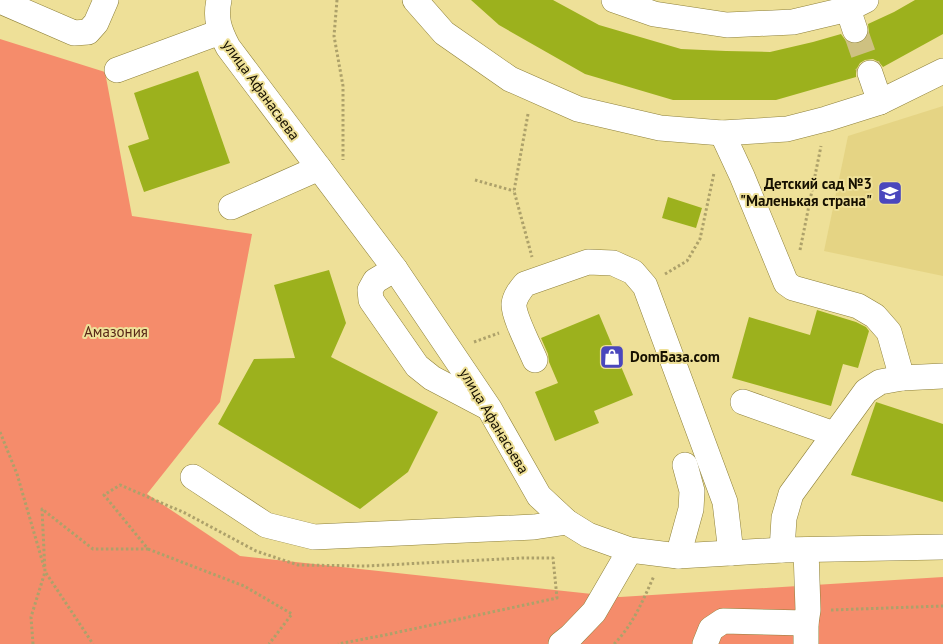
<svg xmlns="http://www.w3.org/2000/svg" width="943" height="644" font-family="'PT Sans',sans-serif">
<style>
.built{fill:#e5d484}
.green{fill:#f58c6b}
.building{fill:#9cb11d}
.lines{fill:none;stroke-linecap:round;stroke-linejoin:round}
.minor-tunnel{stroke:#cec181;stroke-width:25;stroke-dasharray:25 12;stroke-linecap:butt}
.minor-casing{stroke:#8e803a;stroke-width:26}
.path{stroke:#ada16a;stroke-width:3;stroke-dasharray:2.5 2.5;stroke-linecap:butt}
.minor{stroke:#fff;stroke-width:25}
.labels{text-anchor:middle;stroke-width:4;stroke-linejoin:round;paint-order:stroke}
.street-label{font-size:15px;fill:#161000;stroke:#eee098}
.poi-label{font-size:15px;font-weight:bold;fill:#161000;stroke:#eee098;text-anchor:end}
.park-label{font-size:15px;fill:#572718;stroke:#eee098}
</style>
<rect width="100%" height="100%" fill="#eee098"/>
<polygon class="built" points="943,106 943,276 824,251 848,136"/>
<polygon class="green" points="0,39 105,72 132,216 252,234 220,402 147,494 240,556 620,597 943,577 943,644 0,644"/>
<g class="building">
<polygon points="471,0 553,0 599,25 681,49 726,51 770,52 813,42 841,34 846,41 852,44 859,44 865,40 869,33 868,24 894,12 915,0 943,0 943,34 883,67 879,62 873,59 865,60 860,63 856,70 856,77 776,100 673,100 585,74 499,25"/>
<polygon points="198,71 230,163 144,192 128,146 149,139 134,93"/>
<polygon points="668,197 702,208 696,228 662,218"/>
<polygon points="329,270 346,323 331,357 438,412 408,472 360,509 218,424 254,359 295,358 274,285"/>
<polygon points="817,310 856,322 866,327 869,331 858,368 843,364 831,406 732,378 749,317 810,335"/>
<polygon points="599,314 633,395 594,411 599,423 555,441 535,392 558,383 549,362 548,354 541,338"/>
<polygon points="876,402 943,424 943,502 851,475"/>
</g>
<g class="lines">
<polyline class="minor-tunnel" points="855,30 870,73"/>
<defs>
<g id="minor">
<path d="M219 0C215 18 219 30 228 47L395 269 489 408 539 496 567 522 588 535 630 550 678 556 782 550 943 547"/>
<polyline points="415,0 444,33 510,79 578,109 660,128 722,133 787,129 826,119 880,102 943,71"/>
<polyline points="614,0 654,14 727,25 793,22 848,9 866,0"/>
<polyline points="0,1 74,33 88,32 96,23 106,0"/>
<polyline points="848,9 855,30"/>
<polyline points="117,70 220,32"/>
<polyline points="870,73 880,102"/>
<polyline points="722,133 742,176 786,283 793,288 858,306 875,316 889,332 902,378"/>
<polyline points="231,207 319,168"/>
<polyline points="395,269 375,281 370,290 371,300 417,366 432,378 487,407"/>
<path d="M535 360C530 348 513 315 514 304 515 296 520 290 525 284L588 262 613 263 633 272 645 286 725 502 731 553"/>
<polyline points="743,402 834,434"/>
<polyline points="193,477 266,525 314,537 534,527 567,522"/>
<polyline points="782,550 784,518 791,494 866,391 880,382 902,378 943,376"/>
<polyline points="678,556 691,509 692,491 685,465"/>
<polyline points="561,644 571,636 594,612 630,550"/>
<polyline points="705,644 711,629 723,621 806,623"/>
<polyline points="806,644 806,623 808,610 806,550"/>
</g>
</defs>
<use href="#minor" class="minor-casing"/>
<g class="path">
<polyline points="337,0 334,36 343,86 343,160"/>
<polyline points="528,114 514,191 532,257"/>
<polyline points="475,180 514,191"/>
<polyline points="800,250 821,146"/>
<polyline points="665,274 687,261 700,239 714,173"/>
<polyline points="474,342 499,333"/>
<polyline points="0,432 17,474 44,567"/>
<polyline points="148,549 244,586 292,614 269,644"/>
<polyline points="46,573 93,644"/>
<polyline points="831,610 943,606"/>
<polyline points="33,644 31,617 45,572 42,509 93,549 148,549 104,495 120,485 185,513 256,551 298,565 365,566 522,558 553,558 557,598 385,635 338,644"/>
<path d="M614 644C633 625 643 600 654 576"/>
</g>
<use href="#minor" class="minor"/>
</g>
<defs>
<symbol id="school-square" viewBox="-11 -11 22 22"><rect x="-9" y="-9" width="18" height="18" rx="4" fill="#4a47bd" stroke="#eee098"/><path d="M0-5L7-2L0 1L-7-2ZM-4 1L0 2.5L4 1V4Q0 6-4 4Z" fill="#fff"/></symbol>
<symbol id="shop-square" viewBox="-11 -11 22 22"><rect x="-9" y="-9" width="18" height="18" rx="4" fill="#4a47bd" stroke="#eee098"/><path d="M-5-2.5h2.3a2.7 3.5 0 0 1 5.4 0H5L5.5 6h-11ZM-1.5-2.5h3a1.5 2.3 0 0 0-3 0Z" fill="#fff"/></symbol>
</defs>
<g fill-rule="evenodd">
<use href="#school-square" x="876" y="179" width="28" height="28"/>
<use href="#shop-square" x="598" y="343" width="28" height="28"/>
</g>
<g class="labels">
<g class="street-label">
<text transform="translate(261 90) rotate(54)" y="5">улица Афанасьева</text>
<text transform="translate(494 421) rotate(59)" y="5">улица Афанасьева</text>
</g>
<g class="poi-label">
<text x="872" y="189">Детский сад №3<tspan x="872" dy="17">"Маленькая страна"</tspan></text>
<text x="630" y="362" text-anchor="start">DomБаза.com</text>
</g>
<g class="park-label">
<text x="116" y="337">Амазония</text>
</g>
</g>
</svg>
